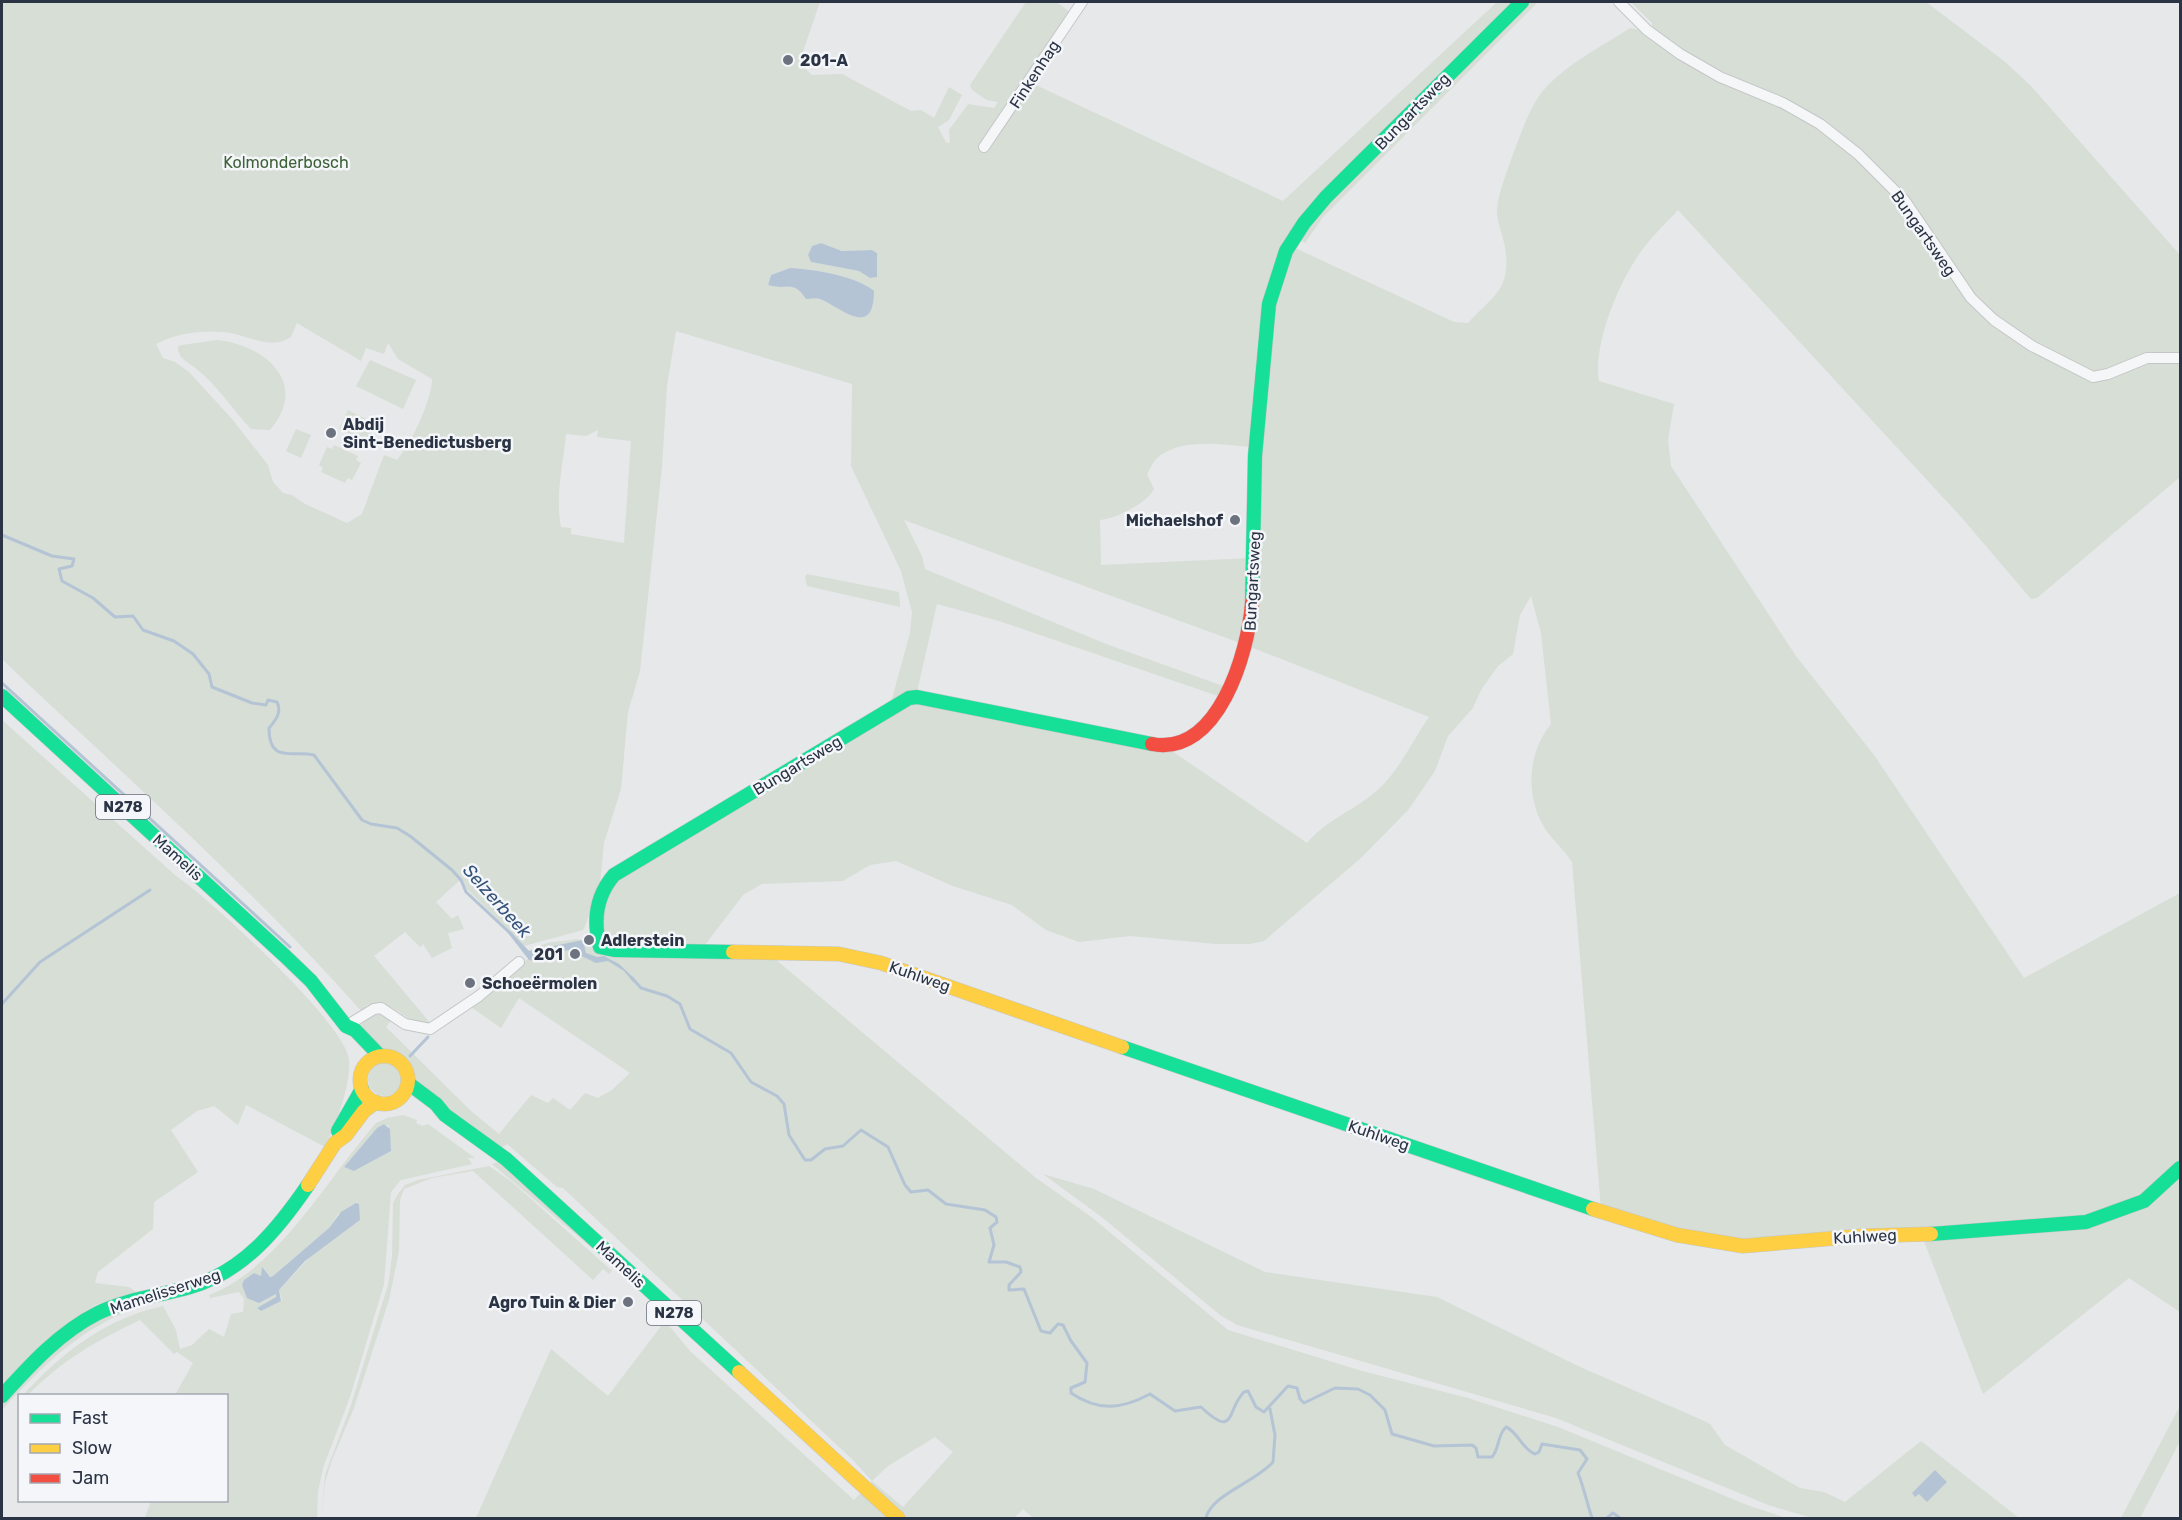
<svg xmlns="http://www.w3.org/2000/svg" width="2182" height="1520" font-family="Rubik,sans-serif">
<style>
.green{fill:#d6ded6;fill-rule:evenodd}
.water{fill:#b4c4d5}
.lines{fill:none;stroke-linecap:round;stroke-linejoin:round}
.stream{stroke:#b4c4d5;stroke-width:3}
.street-casing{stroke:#c4c6c8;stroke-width:12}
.fast-casing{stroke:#c4c6c8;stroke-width:15}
.slow-casing{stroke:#c4c6c8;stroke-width:15}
.jam-casing{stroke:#c4c6c8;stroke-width:15}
.street{stroke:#f5f6f7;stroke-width:10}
.fast{stroke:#16e098;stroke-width:14}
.slow{stroke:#ffcf43;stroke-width:14}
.jam{stroke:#f24e42;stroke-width:14}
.poi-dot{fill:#6c737f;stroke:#f4f6f9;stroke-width:2}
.labels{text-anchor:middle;stroke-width:5;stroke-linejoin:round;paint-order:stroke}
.shield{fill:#f4f6f9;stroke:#676e7b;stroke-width:1.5}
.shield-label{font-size:15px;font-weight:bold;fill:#2b3445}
.poi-label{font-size:16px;font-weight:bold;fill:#2b3445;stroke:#f4f6f9;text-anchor:start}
.street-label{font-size:16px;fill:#2b3445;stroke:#f4f6f9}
.park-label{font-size:16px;fill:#3f6138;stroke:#f4f6f9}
.water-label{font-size:18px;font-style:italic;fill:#34527a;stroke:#f4f6f9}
</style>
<rect width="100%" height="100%" fill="#e6e8ea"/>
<g class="green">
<path d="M2 2H820L799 63 812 75 842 74 911 111 921 110 934 118 949 87 962 95 949 120 938 127 946 142 950 143 949 130 968 104 994 108 998 102 987 100 972 90 970 85 1026 2H1056L1070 12 1025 80 1283 201 1497 2H1517L1324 191C1310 208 1296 224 1286 243 1252 304 1257 380 1251 447 1222 445 1182 437 1157 458 1153 462 1150 469 1147 474L1154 489C1147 503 1115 519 1100 520L1101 565 1251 558 1267 343 1281 276 1293 247 1454 322 1468 323C1493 296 1512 289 1505 247 1503 236 1497 222 1497 211 1498 193 1507 172 1513 154 1521 134 1527 114 1539 96 1560 67 1600 48 1630 28L1652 32V23L1631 2H1926L2004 61 2031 86 2180 255V477L2037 598 2031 599 1962 518 1678 210C1663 226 1647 241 1636 259 1616 289 1593 347 1599 381L1674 404 1668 440 1671 466 1796 656 1874 755 2024 978 2180 893V1165L2169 1175 2163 1176V1182L2141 1201 2086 1220 1980 1228 1855 1231 1742 1243 1679 1232 1601 1209 1572 862C1565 851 1556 843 1548 833 1525 801 1526 755 1551 724L1541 633 1531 596 1520 615 1513 654 1498 666 1481 690 1473 708 1448 736 1435 771 1408 810 1362 857 1264 941 1250 944H1216L1130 936 1079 942 1046 930 1012 905 953 886 896 861 870 865 843 881 762 884 743 895 705 945 699 948 605 944C597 924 601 896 615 879L696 829 697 823 890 706 910 633 912 612 901 571 851 466 852 384 676 331 667 386 662 467 640 671 628 712 621 789 604 843 600 884 585 926 583 930 524 946 459 881 436 902 452 919 458 915 464 929 448 933 452 948 432 958 423 944 420 947 405 932 374 956 431 1024C403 1025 399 1000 367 1005L362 1012C250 885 123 775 2 659ZM821 243 842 251 872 250 877 253V277L870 278 859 271 811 262 808 255 812 246ZM790 268C813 269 857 276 874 291 874 341 839 306 820 299 816 298 810 299 806 299 793 279 788 291 768 285L771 275ZM297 323 361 361 366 348 384 354 388 343 398 359 432 379C432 400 411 444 397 460L384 455 362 514 347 523 305 504 292 495 283 493 273 482 268 465 232 419 189 372 175 362 163 358 156 344C176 333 201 330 224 332 246 334 271 351 291 337ZM598 430 597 437 631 441 624 543 571 534V528L561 527C555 497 563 465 566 434L586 436ZM904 520 1243 644 1429 717C1412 741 1398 774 1374 793 1350 813 1329 818 1307 843L1166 747C1110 746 1057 725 1004 709 976 700 945 696 917 692L937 604 999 621 1221 697 1226 687 1106 644 925 569 922 556Z"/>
<polygon points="1528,2 1538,2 1323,217 1305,243 1298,239 1307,224"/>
<path d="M217 340C265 345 310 383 270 430L251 429C232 409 216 383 194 367 186 361 177 357 178 346L182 345Z"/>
<polygon points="370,360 416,380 403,409 356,386"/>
<polygon points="348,410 376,424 367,443 339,429"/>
<polygon points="296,429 311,435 301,458 286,451"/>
<polygon points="334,445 358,456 356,460 361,463 352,480 348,478 345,483 321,472 323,468 319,465 327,447 332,449"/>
<polygon points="807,574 899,592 900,607 807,586 805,577"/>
<path d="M2 720 176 876C209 898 347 1025 349 1060 351 1085 336 1124 325 1147L246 1105 238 1125 214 1106 197 1111 171 1130 198 1172 154 1202 153 1229 98 1272 95 1283 129 1287 136 1292 95 1305 67 1323 2 1388Z"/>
<path d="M578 939 609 955 769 954 1036 1178 1090 1216 1228 1330 1362 1371 1468 1398 1558 1427 1747 1505 1786 1518H1033L1023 1509 1014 1518H476L551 1349 608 1396 665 1321 690 1351 854 1500 872 1481 853 1460 563 1188 557 1187 507 1144 501 1148 419 1088 406 1063 399 1056 375 1047 357 1028 377 1012 392 1019 386 1027 472 1112 499 1134 531 1095 548 1103 553 1098 570 1110 585 1093 598 1098 612 1090 630 1073 519 998 501 1028 471 1007 530 957 527 951 547 943ZM935 1437 953 1452 903 1507 872 1481 888 1466Z"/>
<circle cx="385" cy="1079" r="17"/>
<path d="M403 1115 417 1120 416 1123 422 1126 428 1124 475 1158H468L472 1164 401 1180 391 1192 384 1284 350 1397 323 1468 318 1492 317 1518H145L151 1501 226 1500V1396L175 1395 193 1363 177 1352 174 1354 140 1320C97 1340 61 1361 28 1395H23C62 1353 104 1319 163 1306L176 1330 180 1349 192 1345 209 1329 224 1337 231 1314 243 1312 244 1299 239 1292 210 1298 209 1295C278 1269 327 1179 376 1123L387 1118ZM384 1124 389 1126 391 1151 354 1171 344 1167 377 1128ZM356 1206 360 1220 310 1257 279 1290 282 1300 261 1311 257 1308 276 1297V1294L259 1303 244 1280 254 1273 259 1276H273L329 1228 338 1214Z"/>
<polygon points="498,1162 605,1259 492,1164"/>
<polygon points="489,1166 512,1182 612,1271 609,1274 603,1269 593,1280 473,1171 432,1178 404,1189 400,1200 399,1251 389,1300 354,1408 332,1460 325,1482 321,1518 325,1475 350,1408 388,1285 392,1257 393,1203 398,1194 405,1185 418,1180"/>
<polygon points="2180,1173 2180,1312 2129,1278 1983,1394 1922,1236 2091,1224"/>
<polygon points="1043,1174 1094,1189 1265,1272 1437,1297 1578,1366 1702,1420 1710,1424 1725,1445 1800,1488 1824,1492 1845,1502 1921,1441 2019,1518 1809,1517 1771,1506 1556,1418 1237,1325 1220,1315 1103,1218"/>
<path d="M141 1306C79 1329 45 1363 2 1410V1404C32 1371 65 1330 109 1314 119 1310 130 1308 141 1306Z"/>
<polygon points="2180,1406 2180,1441 2140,1518 2121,1518"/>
</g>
<g class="water">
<polygon points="821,243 842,251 872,250 877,253 877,277 870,278 859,271 811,262 808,255 812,246"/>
<path d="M790 268C813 269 857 276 874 291 874 341 839 306 820 299 816 298 810 299 806 299 793 279 788 291 768 285L771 275Z"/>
<polygon points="510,931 529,951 583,940 586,953 597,957 604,956 619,964 635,979 633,982 624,971 608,961 596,963 569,950 535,956 534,961 529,960 508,933"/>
<polygon points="384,1124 390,1129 391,1151 354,1171 344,1167 377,1128"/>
<polygon points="356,1203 359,1204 360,1220 305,1261 279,1290 281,1301 261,1311 257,1308 276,1297 276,1294 259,1303 247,1298 242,1285 244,1280 254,1273 261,1276 262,1267 270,1277 273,1276 329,1228 341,1212"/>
<polygon points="1935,1470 1947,1482 1927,1502 1919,1494 1915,1497 1912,1493"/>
</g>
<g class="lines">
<g class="stream">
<path d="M2 535 52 556 74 559 72 566 59 569 62 581 93 598 115 617 133 616 143 630 174 641 193 654 209 674 212 687 252 703 266 705 268 700 277 702C282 712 276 720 269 728 269 764 292 750 314 755L362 820 371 824 397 828 410 836 452 870 461 880 466 892 511 934"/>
<polyline points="2,683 290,947"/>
<path d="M632 978 641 988 667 996 680 1004 690 1029 731 1053 751 1082 777 1096 784 1104 789 1135 805 1160H811L825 1149 843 1146 861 1130 888 1147 905 1185 911 1192 928 1190 946 1204 985 1210 996 1217 997 1222 990 1228 994 1245 989 1262H1006L1020 1267 1021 1272 1009 1285V1290L1024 1289 1041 1331 1050 1333 1058 1324 1063 1325 1071 1341 1087 1363 1085 1382 1071 1388V1393C1099 1412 1122 1409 1150 1394L1175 1411 1201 1407C1236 1440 1226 1410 1244 1392L1248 1391 1256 1407 1264 1412 1288 1386 1297 1388 1300 1399 1304 1403 1335 1388 1358 1389 1370 1395 1385 1410 1392 1434 1434 1446 1472 1445 1476 1448 1478 1457H1492C1500 1448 1497 1435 1506 1427 1518 1432 1522 1449 1535 1454L1539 1452 1542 1444 1580 1450 1587 1459 1578 1473C1584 1488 1587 1503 1592 1518"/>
<polyline points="2,1004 40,962 150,890"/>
<polyline points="410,1056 428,1037"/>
<path d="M1206 1518C1211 1495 1254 1483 1273 1462L1275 1435 1270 1409"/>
<polyline points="1607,1518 1613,1513 1620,1518"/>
</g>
<defs>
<g id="street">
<polyline points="1619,2 1647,30 1680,54 1720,77 1783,103 1820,124 1858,154 1905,201 1971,298 1994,320 2032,346 2093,377 2108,374 2147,358 2180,358"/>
<polyline points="984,147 1082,2"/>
<polyline points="346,1026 374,1009 381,1008 405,1024 430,1029 479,996 519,962"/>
</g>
<g id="fast">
<polyline points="1252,603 1255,456 1269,304 1286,251 1304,223 1326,197 1522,2"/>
<polyline points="2,696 285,956 311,981 346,1026 355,1030 380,1056"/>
<path d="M733 952 614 950 600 947C593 921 596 896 614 875L909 698 917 697 1152 744"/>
<polyline points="1122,1047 1593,1209"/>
<polyline points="408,1083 436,1104 445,1115 506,1159 739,1372"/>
<polyline points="338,1131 362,1089"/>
<polyline points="1931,1234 2086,1222 2144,1201 2180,1168"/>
<path d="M2 1396C30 1365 60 1332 98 1313 127 1299 159 1296 190 1287 243 1272 278 1229 308 1185"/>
</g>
<g id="slow">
<polyline points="733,952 839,954 881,963 1122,1047"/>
<circle cx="384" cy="1080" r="24"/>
<polyline points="308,1185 335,1143 346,1135 364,1111 376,1102"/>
<polyline points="1593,1209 1677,1235 1743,1246 1861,1236 1931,1234"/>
<polyline points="739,1372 898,1518"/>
</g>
<path id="jam" d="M1152 744C1218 757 1248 653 1252 603"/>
</defs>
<use href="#street" class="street-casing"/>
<use href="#fast" class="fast-casing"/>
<use href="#slow" class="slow-casing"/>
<use href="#jam" class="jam-casing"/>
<use href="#street" class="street"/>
<use href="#fast" class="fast"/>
<use href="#slow" class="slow"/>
<use href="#jam" class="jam"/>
</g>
<g class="poi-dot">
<circle cx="788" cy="60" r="6"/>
<circle cx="331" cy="433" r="6"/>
<circle cx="1235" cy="520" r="6"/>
<circle cx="589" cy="940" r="6"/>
<circle cx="575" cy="954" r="6"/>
<circle cx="470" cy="983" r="6"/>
<circle cx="628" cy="1302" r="6"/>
</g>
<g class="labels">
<g class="shield">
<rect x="96" y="795" width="54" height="24" rx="4.5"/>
<rect x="647" y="1301" width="54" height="24" rx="4.5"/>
</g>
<g class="shield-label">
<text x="123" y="812">N278</text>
<text x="674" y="1318">N278</text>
</g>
<g class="poi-label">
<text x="800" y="66">201-A</text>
<text x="343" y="430">Abdij<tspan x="343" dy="18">Sint-Benedictusberg</tspan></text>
<text x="1223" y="526" text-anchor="end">Michaelshof</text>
<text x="601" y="946">Adlerstein</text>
<text x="563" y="960" text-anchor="end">201</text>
<text x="482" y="989">Schoeërmolen</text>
<text x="616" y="1308" text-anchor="end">Agro Tuin &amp; Dier</text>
</g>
<g class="street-label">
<text transform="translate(1034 74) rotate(-57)" y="6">Finkenhag</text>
<text transform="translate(1412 111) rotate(-46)" y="6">Bungartsweg</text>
<text transform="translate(1924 233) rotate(55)" y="6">Bungartsweg</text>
<text transform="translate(1252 581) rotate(-87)" y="6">Bungartsweg</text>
<text transform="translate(797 765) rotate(-31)" y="6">Bungartsweg</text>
<text transform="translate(178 857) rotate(42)" y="6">Mamelis</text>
<text transform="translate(920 976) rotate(19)" y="6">Kuhlweg</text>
<text transform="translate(1379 1135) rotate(19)" y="6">Kuhlweg</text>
<text transform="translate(1865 1236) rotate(-3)" y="6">Kuhlweg</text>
<text transform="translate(621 1264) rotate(43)" y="6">Mamelis</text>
<text transform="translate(165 1291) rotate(-18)" y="6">Mamelisserweg</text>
</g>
<g class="park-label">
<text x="286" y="168">Kolmonderbosch</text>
</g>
<g class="water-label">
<text transform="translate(497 901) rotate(48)" y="6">Selzerbeek</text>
</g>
</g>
<rect width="2182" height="1520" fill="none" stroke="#2b3445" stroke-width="6"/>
<rect x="18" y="1394" width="210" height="108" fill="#f4f6f9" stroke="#a4a8b1" stroke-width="1.5"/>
<rect x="30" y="1414" width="30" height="9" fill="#16e098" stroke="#a4a8b1" stroke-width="1.5"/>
<text x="72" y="1424" font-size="18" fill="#2b3445">Fast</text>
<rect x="30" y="1444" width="30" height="9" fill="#ffcf43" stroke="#a4a8b1" stroke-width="1.5"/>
<text x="72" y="1454" font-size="18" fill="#2b3445">Slow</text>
<rect x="30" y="1474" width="30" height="9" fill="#f24e42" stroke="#a4a8b1" stroke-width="1.5"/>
<text x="72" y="1484" font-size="18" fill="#2b3445">Jam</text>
</svg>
